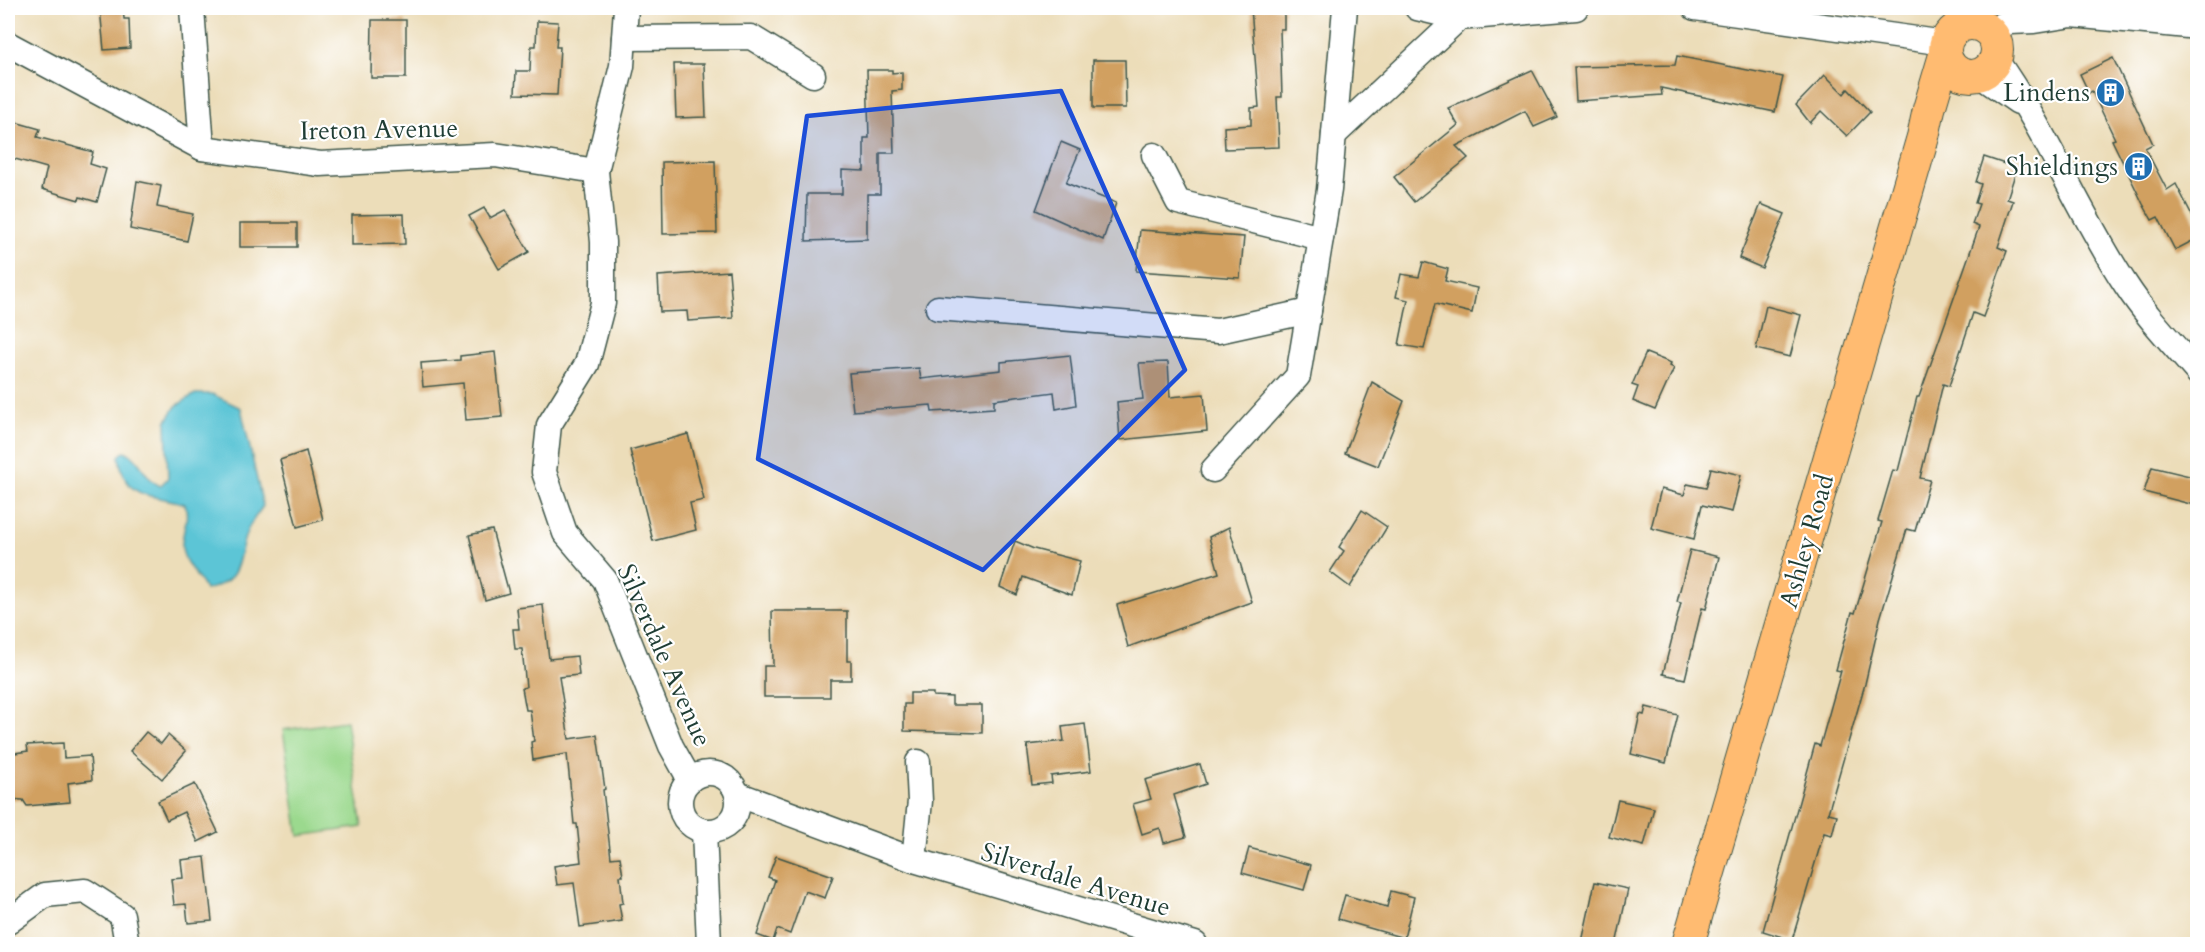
<svg xmlns="http://www.w3.org/2000/svg" width="2205" height="952" font-family="Cardo,serif">
<style>
.green{fill:#9bd98e;stroke:#5d8b61;stroke-width:1.5}
.water{fill:#5bc5d6;stroke:#3d8185;stroke-width:1.5}
.building{fill:#d1a061}
.lines{fill:none;stroke-linecap:round;stroke-linejoin:round}
.minor-casing{stroke:#3e5548;stroke-width:27}
.major-casing{stroke:#3e5548;stroke-width:34}
.minor{stroke:#fff;stroke-width:24}
.major{stroke:#ffbb71;stroke-width:32}
.marked{fill:#1d4ed8;fill-opacity:0.2;stroke:#1d4ed8;stroke-width:4.5;stroke-linejoin:round}
.labels{text-anchor:middle;stroke-width:4.5;stroke-linejoin:round;paint-order:stroke}
.poi-label{font-size:26px;fill:#1f3d34;stroke:#fff;text-anchor:end}
.street-label{font-size:26px;fill:#1f3d34;stroke:#fff}
</style>
<rect width="100%" height="100%" fill="#fff"/>
<filter id="ink" filterUnits="userSpaceOnUse"><feTurbulence type="fractalNoise" baseFrequency=".0167" numOctaves="2"/><feDisplacementMap in="SourceGraphic" scale="12" xChannelSelector="R" yChannelSelector="G"/><feConvolveMatrix kernelMatrix="1 2 1 2 8 2 1 2 1" color-interpolation-filters="sRGB"/></filter>
<filter id="wash" filterUnits="userSpaceOnUse"><feTurbulence type="fractalNoise" baseFrequency=".008" numOctaves="4" result="noise"/><feDisplacementMap in="SourceGraphic" scale="24" xChannelSelector="R" yChannelSelector="G"/><feGaussianBlur stdDeviation="1.35" result="paint"/><feColorMatrix in="noise" values="0 0 0 0 0 0 0 0 0 0 0 0 0 0 0 0 0 1.4 0 .05"/><feComposite in="paint" operator="in"/></filter>
<g filter="url(#wash)">
<rect width="100%" height="100%" fill="#ecddb9"/>
<polygon class="green" points="346,721 362,827 299,836 283,730"/>
<path class="water" d="M195 394H212L241 408 263 506C257 515 249 524 246 534 235 565 243 580 205 590 199 576 184 565 182 548 181 532 190 520 185 504 150 493 125 502 119 456L125 451C142 460 144 478 160 486L168 478 166 422 176 406Z"/>
<g id="blocks">
<g class="building">
<polygon points="100,8 123,8 124,19 129,19 130,48 104,50"/>
<polygon points="1251,8 1284,8 1284,29 1280,29 1282,97 1277,97 1279,147 1225,149 1224,127 1251,125 1251,108 1259,107"/>
<polygon points="372,20 406,20 406,78 371,78"/>
<polygon points="537,21 558,22 556,47 560,47 557,95 515,94 516,71 530,71 531,46 536,46"/>
<polygon points="1677,56 1783,77 1775,112 1661,88 1662,95 1576,101 1574,67 1675,65"/>
<polygon points="2113,58 2153,144 2145,148 2167,190 2176,184 2198,227 2198,238 2175,250 2158,217 2152,220 2143,204 2112,140 2115,139 2092,91 2089,93 2080,74"/>
<polygon points="1093,60 1125,60 1126,108 1093,108"/>
<polygon points="674,64 704,64 706,117 676,118"/>
<polygon points="867,70 892,70 892,73 902,72 902,90 892,91 894,153 880,153 880,194 867,194 867,239 806,241 807,194 842,194 842,170 864,171 864,138 869,138"/>
<polygon points="1532,70 1557,117 1534,127 1525,111 1456,146 1468,158 1414,202 1394,177 1458,125 1448,108"/>
<polygon points="1825,75 1844,94 1848,89 1870,112 1847,136 1821,111 1810,123 1796,105"/>
<polygon points="15,122 40,129 37,137 93,152 90,164 106,169 97,202 80,197 79,200 42,189 47,168 8,157 8,135 11,136"/>
<polygon points="1061,142 1080,150 1066,183 1116,203 1103,240 1036,210"/>
<polygon points="1984,157 2017,168 2007,199 2013,201 1998,247 2007,251 1983,317 1973,313 1949,386 1943,384 1920,478 1930,480 1915,531 1907,529 1880,619 1865,684 1828,813 1837,815 1832,835 1824,833 1792,940 1763,931 1815,744 1820,746 1841,671 1836,670 1852,612 1855,613 1882,522 1878,521 1893,470 1898,471 1917,397 1919,397 1979,227 1972,224 1979,204 1975,203 1981,184 1976,182"/>
<polygon points="715,161 717,233 663,234 662,162"/>
<polygon points="137,181 161,186 157,207 193,214 187,241 130,229"/>
<polygon points="1761,204 1785,214 1762,268 1739,258"/>
<polygon points="484,208 490,218 505,210 529,252 499,269 469,216"/>
<polygon points="404,214 405,244 352,245 352,215"/>
<rect x="240" y="223" width="57" height="24"/>
<polygon points="1140,230 1244,237 1240,278 1136,271"/>
<polygon points="1423,262 1448,269 1445,281 1477,288 1472,313 1435,304 1424,349 1399,345 1408,300 1396,297 1401,274 1419,277"/>
<polygon points="729,271 733,318 688,321 687,311 660,312 658,276"/>
<polygon points="1766,306 1801,315 1790,357 1756,349"/>
<polygon points="495,352 502,417 466,420 463,383 423,387 421,363 460,360 460,356"/>
<polygon points="1646,353 1671,363 1670,366 1674,368 1655,410 1633,401 1638,387 1632,385"/>
<polygon points="1070,355 1076,405 1056,409 1054,392 994,400 994,408 932,412 931,405 853,411 849,373 919,368 921,379 1001,370 1001,362"/>
<polygon points="1168,362 1170,397 1204,394 1207,431 1120,440 1117,402 1143,399 1139,363"/>
<polygon points="1372,382 1404,401 1378,466 1345,453"/>
<polygon points="688,434 704,500 690,503 696,530 653,541 630,450"/>
<polygon points="306,451 323,520 297,527 280,460"/>
<polygon points="2152,467 2198,478 2198,506 2144,492"/>
<polygon points="1711,468 1741,475 1732,512 1702,505 1694,539 1651,528 1661,489 1684,495 1687,484 1706,488"/>
<polygon points="1362,510 1387,527 1350,587 1330,572 1344,551 1339,547"/>
<polygon points="1229,527 1252,602 1128,647 1117,605 1219,573 1209,537"/>
<polygon points="492,530 509,593 485,600 469,535"/>
<polygon points="1015,541 1034,549 1080,561 1072,595 1023,577 1017,595 1000,587"/>
<polygon points="1690,550 1719,557 1706,609 1702,608 1685,679 1663,674 1681,603 1677,602"/>
<polygon points="543,605 549,659 577,656 579,675 559,677 569,739 597,735 605,789 603,790 611,858 620,857 623,876 620,876 623,903 619,904 622,921 580,927 574,883 557,885 554,866 581,862 577,824 574,824 567,754 533,760 531,742 534,741 530,710 526,710 522,688 526,687 522,649 515,649 513,629 519,629 517,608"/>
<polygon points="772,611 847,611 847,661 851,661 851,680 830,680 830,697 764,697 764,666 773,666"/>
<polygon points="910,693 933,693 933,696 952,697 952,705 982,705 982,733 904,731 904,704 910,704"/>
<polygon points="1646,707 1678,715 1666,763 1631,754 1640,714 1644,715"/>
<polygon points="1085,724 1091,771 1051,776 1052,783 1032,785 1027,745 1064,741 1062,727"/>
<polygon points="146,732 161,744 168,735 186,751 162,779 130,751"/>
<polygon points="63,743 64,758 90,756 92,780 68,783 70,802 27,806 23,800 8,799 8,754 28,751 27,745"/>
<polygon points="1200,764 1206,784 1174,795 1186,837 1164,843 1160,828 1142,834 1133,804 1151,799 1145,780"/>
<polygon points="195,784 218,832 198,842 184,812 167,820 158,801"/>
<polygon points="1618,800 1654,808 1644,846 1609,837"/>
<polygon points="1249,848 1311,865 1304,890 1242,873"/>
<polygon points="776,856 833,876 825,898 805,891 790,934 777,929 773,941 757,935 775,880 768,877"/>
<polygon points="205,857 212,921 188,923 186,904 174,905 171,879 183,878 181,860"/>
<polygon points="1595,882 1628,889 1616,945 1582,942"/>
<polygon points="1391,891 1414,897 1404,938 1338,919 1345,895 1387,907"/>
</g>
</g>
</g>
<g filter="url(#ink)">
<use href="#blocks" fill-opacity="0" stroke="#3e5548" stroke-width="1.5"/>
<g class="lines">
<defs>
<g id="minor">
<polyline points="192,8 202,148"/>
<polyline points="626,8 622,66 596,171 603,242 603,303 587,364 549,425 544,472 565,533 605,580 671,746 690,780"/>
<polyline points="1417,8 1459,18"/>
<polyline points="1695,8 1945,43"/>
<polyline points="1989,30 2010,22 2034,21 2072,15 2198,27"/>
<polyline points="624,38 751,37 813,75"/>
<polyline points="8,44 202,148 320,164 495,155 596,171"/>
<path d="M1996 60C2046 130 2078 212 2126 285 2146 316 2173 344 2198 373"/>
<polyline points="1979,75 2018,102"/>
<polyline points="1334,135 1459,18 1576,8"/>
<polyline points="1154,155 1178,202 1321,238"/>
<polyline points="938,308 1218,331 1309,311"/>
<polyline points="1213,470 1298,376 1329,190 1345,8"/>
<circle cx="709" cy="802" r="29"/>
<polyline points="737,794 914,860 1195,944"/>
<polyline points="704,831 709,944"/>
<polyline points="914,860 920,801 918,762"/>
<polyline points="8,922 45,895 85,891 122,915 127,944"/>
</g>
<g id="major">
<circle cx="1971" cy="50" r="26"/>
<polyline points="1688,944 1923,137 1929,109 1945,55"/>
</g>
</defs>
<use href="#minor" class="minor-casing"/>
<use href="#major" class="major-casing"/>
<use href="#minor" class="minor"/>
<use href="#major" class="major"/>
</g>
</g>
<path class="marked" d="M1061 91 1185 370 983 570 758 459 807 116Z"/>
<defs>
<symbol id="building-disc" viewBox="-11 -11 22 22"><circle r="9.5" fill="#1f6fb2" stroke="#fff"/><path d="M-4-6H4V6H1V3H-1V6H-4ZM-2.5-4.3h1.7v1.8h-1.7ZM.8-4.3h1.7v1.8H.8ZM-2.5-1h1.7V.8h-1.7ZM.8-1h1.7V.8H.8Z" fill="#fff"/></symbol>
</defs>
<g fill-rule="evenodd">
<use href="#building-disc" x="2094" y="76" width="33" height="33"/>
<use href="#building-disc" x="2122" y="150" width="33" height="33"/>
</g>
<g class="labels">
<g class="poi-label">
<text x="2090" y="101">Lindens</text>
<text x="2118" y="175">Shieldings</text>
</g>
<g class="street-label">
<text transform="translate(379 129) rotate(-1)" y="9">Ireton Avenue</text>
<text transform="translate(1806 541) rotate(-74)" y="9">Ashley Road</text>
<text transform="translate(665 655) rotate(66)" y="9">Silverdale Avenue</text>
<text transform="translate(1076 879) rotate(17)" y="9">Silverdale Avenue</text>
</g>
</g>
<rect width="2205" height="952" fill="none" stroke="#fff" stroke-width="30"/>
</svg>
